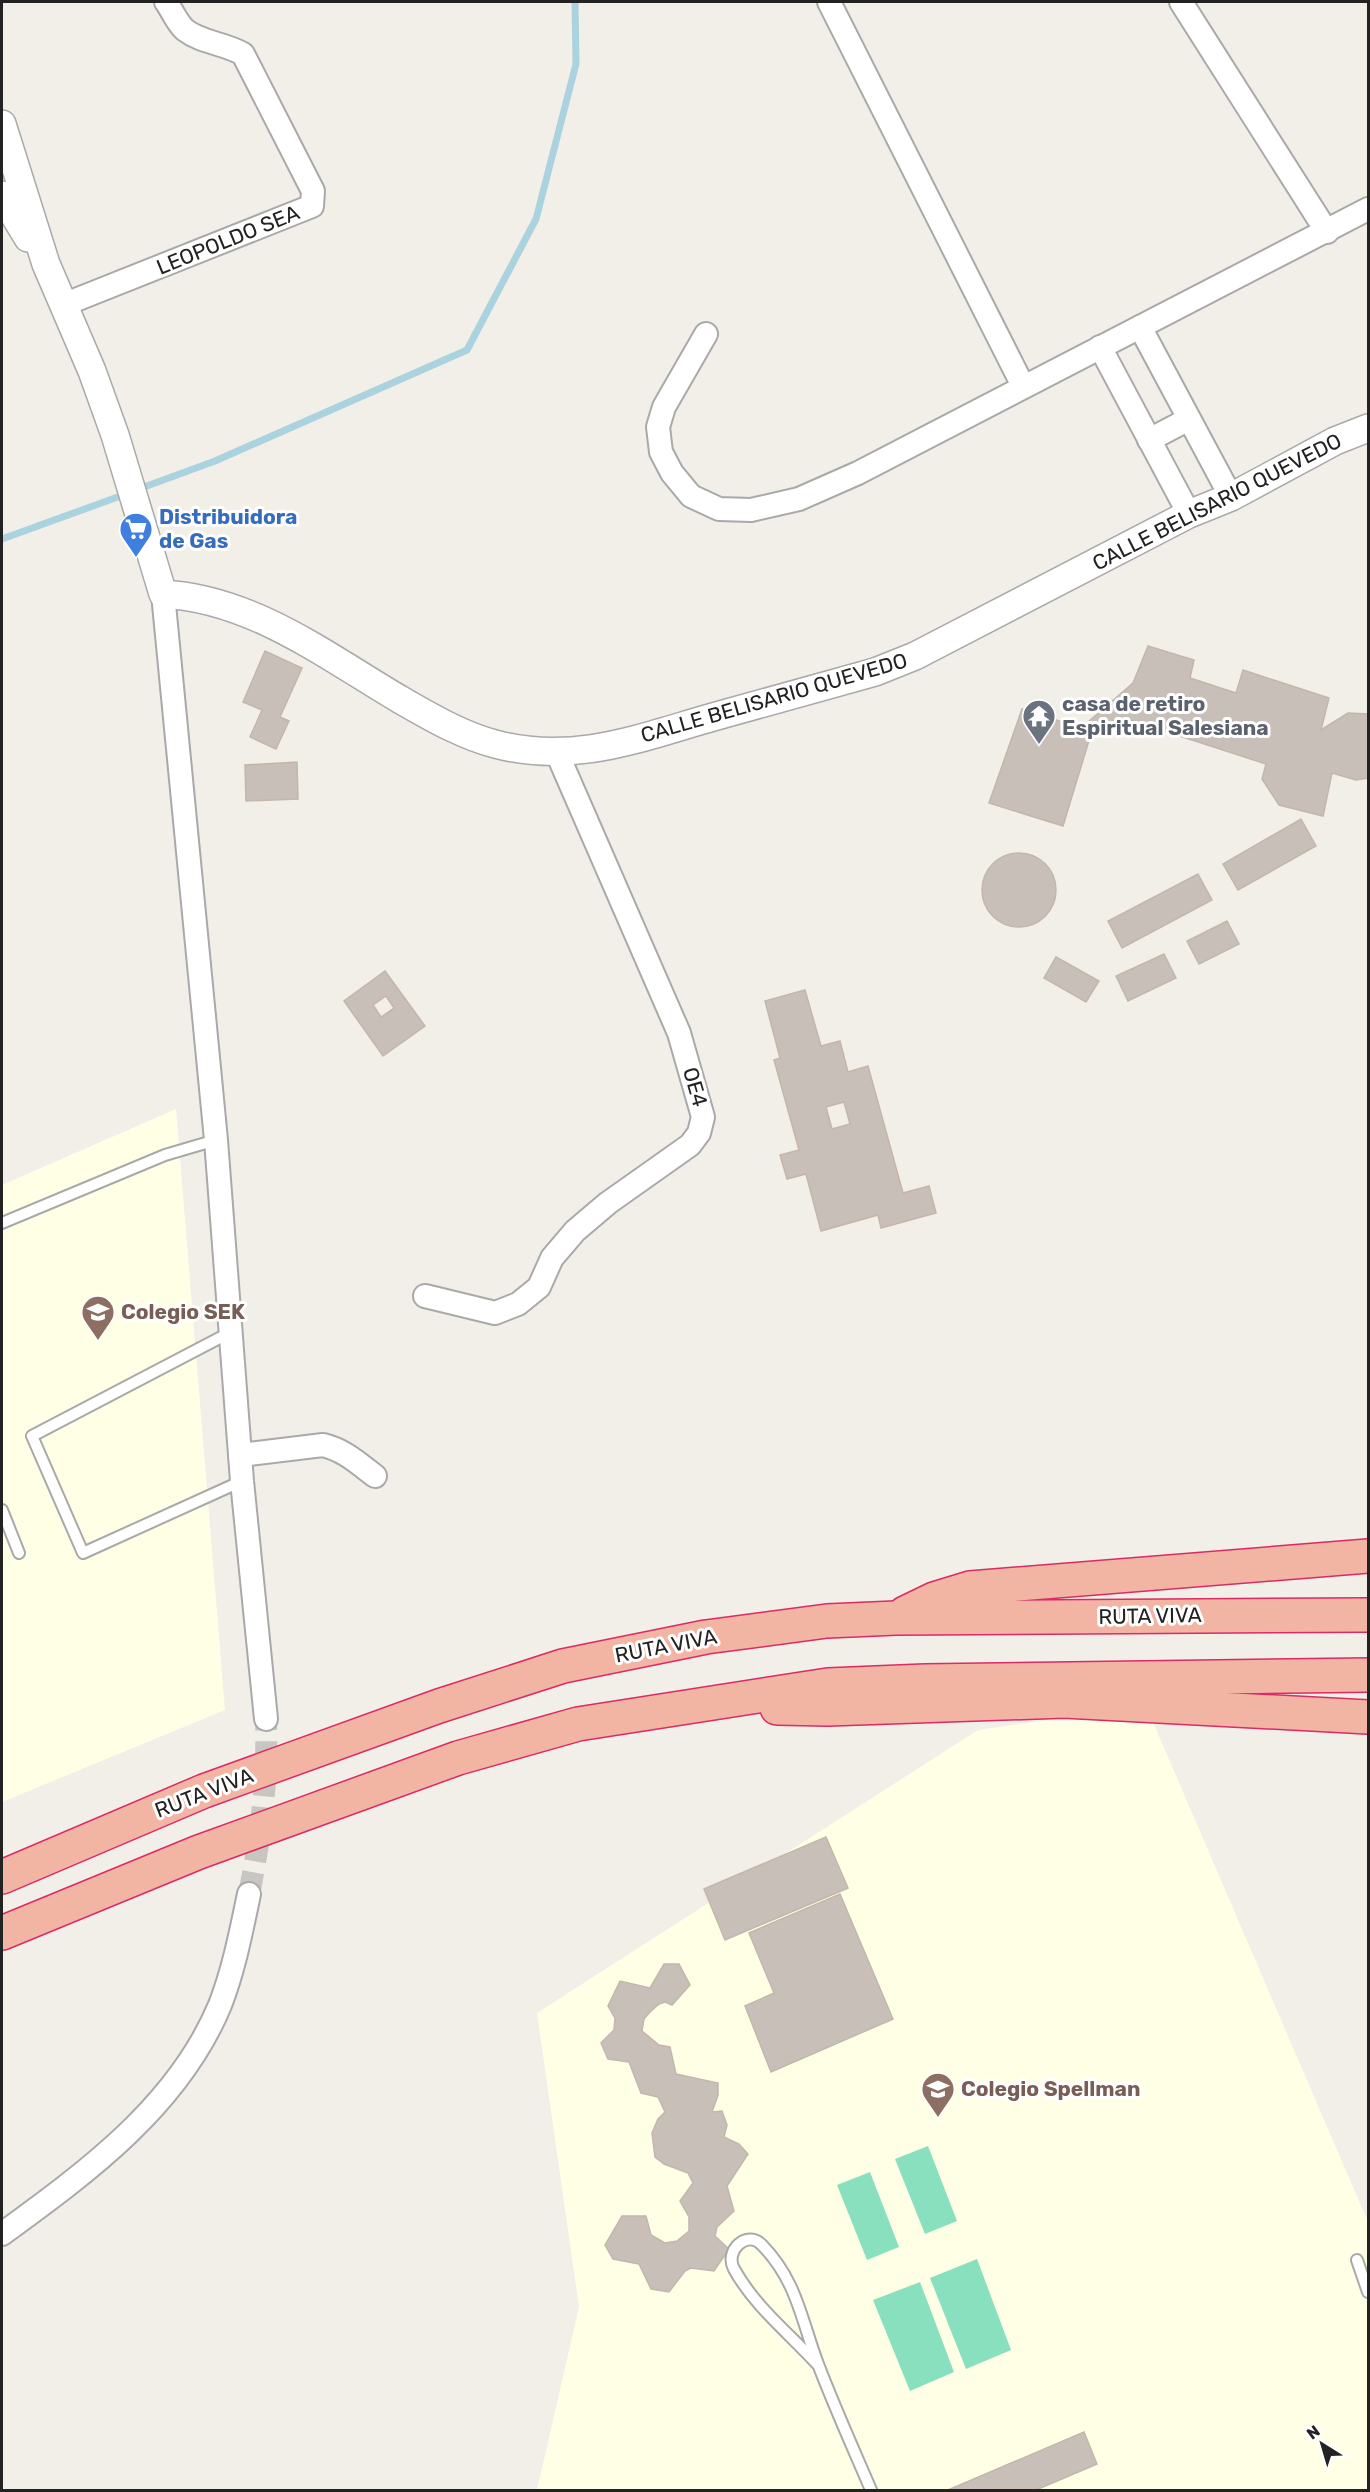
<svg xmlns="http://www.w3.org/2000/svg" width="1370" height="2492" font-family="Rubik,sans-serif">
<style>
.education{fill:#ffffe5}
.pitch{fill:#88e0be}
.lines{fill:none;stroke-linecap:round;stroke-linejoin:round}
.stream{stroke:#aad3df;stroke-width:7}
.building{fill:#c7bfb8;stroke:#c4b6ab;stroke-width:1.5;fill-rule:evenodd}
.minor-tunnel{stroke:#c8c6c1;stroke-width:22;stroke-dasharray:22 11;stroke-linecap:butt}
.service-casing{stroke:#a9a9a9;stroke-width:14}
.minor-casing{stroke:#a9a9a9;stroke-width:26}
.tertiary-casing{stroke:#a9a9a9;stroke-width:30}
.trunk-casing{stroke:#dc2a67;stroke-width:36}
.service{stroke:#fff;stroke-width:10}
.minor{stroke:#fff;stroke-width:22}
.tertiary{stroke:#fff;stroke-width:27}
.trunk{stroke:#f2b4a3;stroke-width:33}
.labels{text-anchor:middle;stroke-width:6;stroke-linejoin:round;paint-order:stroke}
.street-label{font-size:21px;fill:#222;stroke:#fff}
.shop-label{font-size:21px;font-weight:bold;fill:#366cbe;stroke:#fff;text-anchor:start}
.worship-label{font-size:21px;font-weight:bold;fill:#5b616d;stroke:#fff;text-anchor:start}
.education-label{font-size:21px;font-weight:bold;fill:#785e54;stroke:#fff;text-anchor:start}
</style>
<rect width="100%" height="100%" fill="#f2efe9"/>
<g class="education">
<polygon points="176,1109 225,1710 2,1802 2,1185"/>
<polygon points="1146,1706 1368,2222 1368,2490 537,2490 579,2307 537,2013 978,1730"/>
</g>
<g class="pitch">
<polygon points="928,2146 957,2221 925,2234 895,2159"/>
<polygon points="870,2172 899,2247 867,2260 837,2185"/>
<polygon points="977,2259 1011,2350 966,2369 930,2278"/>
<polygon points="920,2282 954,2372 910,2391 873,2300"/>
</g>
<g class="lines">
<g class="stream">
<polyline points="136,490 215,461 467,350 536,219 576,64 575,2"/>
<polyline points="2,539 126,494"/>
</g>
</g>
<g class="building">
<polygon points="1148,646 1194,660 1190,678 1236,693 1243,670 1329,698 1321,730 1348,713 1368,714 1368,778 1356,780 1332,773 1323,816 1279,805 1262,779 1266,764 1121,717 1091,734 1063,826 989,803 1022,709 1081,728 1133,683"/>
<polygon points="265,651 302,668 280,717 289,721 276,749 250,737 262,710 243,702"/>
<polygon points="297,762 298,799 246,801 245,765"/>
<polygon points="1301,819 1316,846 1238,890 1223,864"/>
<circle cx="1019" cy="890" r="37"/>
<polygon points="1198,874 1212,900 1122,948 1108,921"/>
<polygon points="1227,921 1239,944 1199,964 1187,941"/>
<polygon points="1164,954 1176,978 1128,1001 1116,976"/>
<polygon points="1056,957 1099,981 1086,1002 1044,978"/>
<path d="M385 971 425 1026 383 1056 344 1001ZM386 996 394 1008 381 1017 373 1005Z"/>
<path d="M805 990 821 1046 840 1041 848 1072 868 1066 903 1193 929 1186 936 1213 881 1228 878 1215 821 1231 806 1174 787 1179 780 1155 799 1150 774 1060 780 1058 765 1001ZM844 1102 850 1124 832 1129 826 1107Z"/>
<polygon points="826,1837 848,1888 725,1940 704,1889"/>
<polygon points="840,1894 893,2019 771,2072 745,2006 774,1993 749,1933"/>
<polygon points="664,1964 679,1964 690,1985 672,2005 665,2002 659,2004 650,2012 644,2019 642,2031 659,2045 670,2047 676,2074 718,2083 718,2095 712,2112 722,2111 727,2125 724,2137 739,2144 748,2154 727,2186 734,2211 717,2227 715,2236 729,2249 714,2271 691,2268 685,2271 669,2292 651,2289 639,2264 613,2259 605,2245 622,2216 646,2216 651,2235 665,2243 677,2241 689,2231 689,2217 680,2201 693,2183 688,2173 664,2164 655,2157 652,2133 658,2119 665,2112 658,2097 641,2093 629,2062 608,2059 601,2043 614,2030 615,2018 608,2006 620,1981 650,1988"/>
<polygon points="1084,2432 1097,2464 1036,2490 948,2490"/>
</g>
<g class="lines">
<path class="minor-tunnel" d="M249 1894C261 1835 268 1779 266 1719"/>
<defs>
<g id="service">
<polyline points="2,1223 165,1155 216,1140"/>
<polyline points="229,1333 32,1436 83,1553 242,1481"/>
<polyline points="2,1510 19,1553"/>
<polyline points="1357,2260 1368,2292"/>
<path d="M818 2365C789 2333 755 2307 734 2269 724 2251 747 2229 762 2245 797 2281 801 2319 818 2364 834 2406 853 2448 871 2490"/>
</g>
<g id="minor">
<polyline points="829,2 1023,386"/>
<polyline points="1181,2 1327,232"/>
<path d="M63 305 312 206 313 191 243 54C224 43 202 43 185 30 177 23 172 10 166 2"/>
<polyline points="1140,327 1231,497"/>
<polyline points="706,334 664,407 658,427 661,452 672,473 691,496 719,509 751,510 799,499 858,473 1368,209"/>
<polyline points="1100,347 1189,514"/>
<polyline points="1149,440 1189,419"/>
<polyline points="163,594 216,1140 242,1481 266,1719"/>
<polyline points="425,1296 495,1313 518,1304 539,1287 552,1258 575,1231 608,1203 690,1145 699,1133 703,1117 679,1033 557,753"/>
<path d="M240 1455 323 1445C344 1450 358 1463 375 1476"/>
<path d="M2 2234C87 2172 178 2106 220 2005 234 1969 241 1932 249 1894"/>
</g>
<g id="tertiary">
<path d="M2 124 46 264 92 371 115 435 163 594C253 599 326 656 401 700 431 717 461 735 495 744 573 765 639 738 713 717 767 702 821 687 875 672L915 656 1189 514 1231 497 1335 441 1368 428"/>
<polyline points="2,195 28,238"/>
</g>
<g id="trunk">
<polyline points="905,1613 934,1599 970,1588 1368,1556"/>
<polyline points="777,1708 828,1709 1064,1701 1368,1717"/>
<polyline points="2,1877 204,1791 439,1706 563,1666 706,1637 827,1621 896,1618 1368,1615"/>
<polyline points="2,1933 199,1852 458,1758 578,1724 828,1685 925,1681 1368,1675"/>
</g>
</defs>
<use href="#service" class="service-casing"/>
<use href="#minor" class="minor-casing"/>
<use href="#tertiary" class="tertiary-casing"/>
<use href="#trunk" class="trunk-casing"/>
<use href="#service" class="service"/>
<use href="#minor" class="minor"/>
<use href="#tertiary" class="tertiary"/>
<use href="#trunk" class="trunk"/>
</g>
<defs>
<symbol id="supermarket-pin" viewBox="-11 -11 22 30"><path d="M0 17L-7.5 6A9.5 9.5 0 1 1 7.5 6Z" fill="#3f7fe0" stroke="#fff"/><path d="M-6-5.5h2.5l.6 2H6L4.5 2H-2.5L-4.4-4H-6ZM-1.5 3.2a1.3 1.3 0 1 0 .1 0ZM3 3.2a1.3 1.3 0 1 0 .1 0Z" fill="#fff"/></symbol>
<symbol id="temple-pin" viewBox="-11 -11 22 30"><path d="M0 17L-7.5 6A9.5 9.5 0 1 1 7.5 6Z" fill="#6b7280" stroke="#fff"/><path d="M0-6L5-2H3V0L6.5 2.5H4V6H1.5V3h-3V6H-4V2.5H-6.5L-3 0V-2H-5Z" fill="#fff"/></symbol>
<symbol id="school-pin" viewBox="-11 -11 22 30"><path d="M0 17L-7.5 6A9.5 9.5 0 1 1 7.5 6Z" fill="#8d6e63" stroke="#fff"/><path d="M0-5L7-2L0 1L-7-2ZM-4 1L0 2.5L4 1V4Q0 6-4 4Z" fill="#fff"/></symbol>
</defs>
<g fill-rule="evenodd">
<use href="#supermarket-pin" x="117" y="510" width="38" height="52"/>
<use href="#temple-pin" x="1020" y="697" width="38" height="52"/>
<use href="#school-pin" x="79" y="1293" width="38" height="52"/>
<use href="#school-pin" x="919" y="2070" width="38" height="52"/>
</g>
<g class="labels">
<g class="street-label">
<text transform="translate(228 240) rotate(-22)" y="7">LEOPOLDO SEA</text>
<text transform="translate(1217 502) rotate(-27)" y="7">CALLE BELISARIO QUEVEDO</text>
<text transform="translate(774 698) rotate(-16)" y="7">CALLE BELISARIO QUEVEDO</text>
<text transform="translate(695 1087) rotate(74)" y="7">OE4</text>
<text transform="translate(1150 1616) rotate(-1)" y="7">RUTA VIVA</text>
<text transform="translate(666 1646) rotate(-11)" y="7">RUTA VIVA</text>
<text transform="translate(204 1793) rotate(-21)" y="7">RUTA VIVA</text>
</g>
<g class="shop-label">
<text x="159" y="524">Distribuidora<tspan x="159" dy="24">de Gas</tspan></text>
</g>
<g class="worship-label">
<text x="1062" y="711">casa de retiro<tspan x="1062" dy="24">Espiritual Salesiana</tspan></text>
</g>
<g class="education-label">
<text x="121" y="1319">Colegio SEK</text>
<text x="961" y="2096">Colegio Spellman</text>
</g>
</g>
<rect width="1370" height="2492" fill="none" stroke="#222222" stroke-width="6"/>
<g transform="translate(1322 2444) rotate(323)" stroke="#ffffff" stroke-width="4.5" paint-order="stroke">
<path d="M0-4.5L10 22L0 15L-10 22Z" fill="#222222"/>
<text y="-9" font-size="16" font-weight="bold" text-anchor="middle" fill="#222222">N</text>
</g>
</svg>
